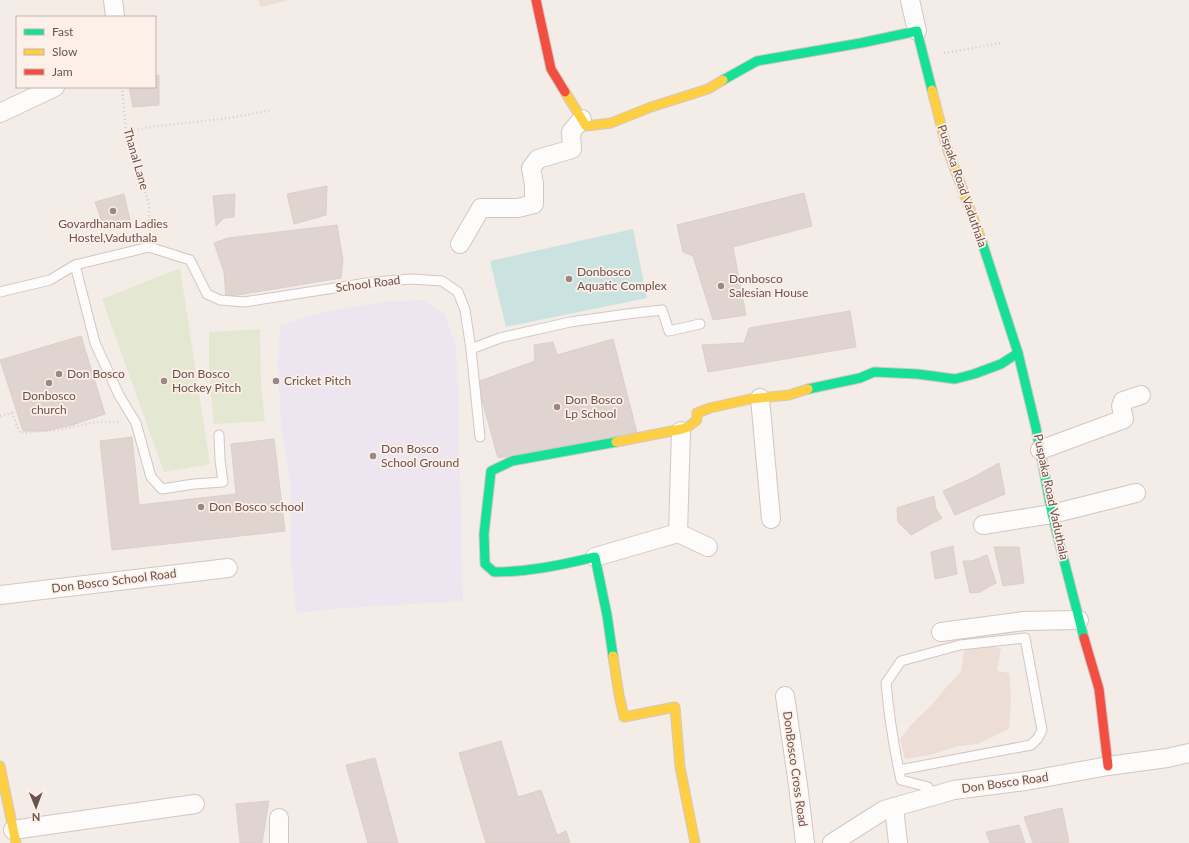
<svg xmlns="http://www.w3.org/2000/svg" width="1189" height="843" font-family="Lato,sans-serif">
<style>
.residential{fill:#ecddd5}
.education{fill:#ede5ef}
.green{fill:#e4e8d3}
.water{fill:#cbe3e0}
.building{fill:#e0d4d0;stroke:#dccfca}
.lines{fill:none;stroke-linecap:round;stroke-linejoin:round}
.lane-casing{stroke:#d1c7c3;stroke-width:11}
.street-casing{stroke:#d1c7c3;stroke-width:20}
.fast-casing{stroke:#d2c8c4;stroke-width:11}
.slow-casing{stroke:#d2c8c4;stroke-width:11}
.jam-casing{stroke:#d2c8c4;stroke-width:11}
.path{stroke:#d5ccca;stroke-width:2.5;stroke-dasharray:1 3;stroke-linecap:butt}
.lane{stroke:#fdfcfb;stroke-width:9}
.street{stroke:#fdfcfb;stroke-width:18}
.fast{stroke:#16e098;stroke-width:9}
.slow{stroke:#ffcf43;stroke-width:9}
.jam{stroke:#f24e42;stroke-width:9}
.poi-dot{fill:#9c8782;stroke:#fcf0e8;stroke-width:1.5}
.labels{text-anchor:middle;stroke-width:3.5;stroke-linejoin:round;paint-order:stroke}
.street-label{font-size:12px;fill:#6d514c;stroke:#fcf0e8}
.poi-label{font-size:12px;fill:#6d514c;stroke:#fcf0e8;text-anchor:start}
</style>
<rect width="100%" height="100%" fill="#f4ece7"/>
<g class="residential">
<polygon points="258,0 289,0 261,7"/>
<polygon points="988,646 1001,648 997,671 1009,673 1011,697 1009,729 978,744 958,746 930,755 905,759 900,739 913,723 933,704 944,690 961,672 964,651"/>
</g>
<polygon class="education" points="422,300 444,313 456,345 458,391 463,601 342,608 296,613 291,560 291,487 281,426 278,363 280,325 328,311 382,302"/>
<g class="green">
<polygon points="180,268 210,464 164,472 102,299"/>
<polygon points="260,329 261,384 265,421 214,424 209,377 209,332"/>
</g>
<polygon class="water" points="633,229 647,298 506,327 490,261"/>
<g class="building">
<polygon points="159,75 159,105 133,107 129,87 155,87 155,76"/>
<polygon points="327,186 326,215 294,224 287,194"/>
<polygon points="804,193 812,226 733,247 746,315 713,320 693,256 683,252 677,225"/>
<polygon points="124,194 130,220 104,227 95,202"/>
<polygon points="235,194 234,217 224,218 216,226 213,196"/>
<polygon points="337,225 343,260 341,278 226,297 224,272 214,243 228,238"/>
<polygon points="850,311 856,347 708,372 702,345 744,343 749,328"/>
<polygon points="81,336 105,414 72,425 45,431 23,431 0,360"/>
<polygon points="613,339 637,433 498,458 477,382 535,361 534,345 553,342 557,355"/>
<polygon points="132,437 139,505 236,494 231,444 274,439 285,531 112,550 100,441"/>
<polygon points="999,463 1005,494 955,515 943,491 972,478"/>
<polygon points="934,496 936,509 942,518 911,535 898,522 897,508"/>
<polygon points="953,546 957,574 935,579 931,552"/>
<polygon points="994,547 1019,547 1024,583 1003,586"/>
<polygon points="987,555 996,583 980,592 970,593 963,561 972,561"/>
<polygon points="501,741 518,797 541,790 557,835 566,831 570,843 486,843 459,753"/>
<polygon points="375,758 398,843 368,843 346,765"/>
<polygon points="269,801 262,843 240,843 236,804"/>
<polygon points="1062,808 1069,842 1066,843 1033,843 1024,817"/>
<polygon points="1019,825 1025,843 990,843 986,832"/>
</g>
<g class="lines">
<defs>
<g id="lane">
<polyline points="75,265 95,343 119,395 136,423 151,477 162,489 194,484 223,482 220,460 219,435"/>
<polyline points="0,292 50,280 75,265 149,247 190,260 207,294 220,300 244,302 373,282 412,279 442,281 458,292 465,310 471,349 500,338 570,322 627,314 662,310 669,331 700,324"/>
<polyline points="471,349 480,437"/>
<path d="M899 770 1031 745 1038 738 1042 730 1025 638 960 645 901 661 886 683C889 716 894 748 901 780L928 787 930 797"/>
</g>
<g id="street">
<polyline points="113,0 115,17"/>
<polyline points="910,0 917,31"/>
<polyline points="0,113 55,87"/>
<polyline points="460,244 481,208 518,208 534,204 534,184 531,168 538,159 572,149 571,132 582,119"/>
<polyline points="760,398 771,519"/>
<polyline points="1040,450 1124,419 1121,406 1123,401 1141,395"/>
<polyline points="983,525 1052,514 1136,493"/>
<polyline points="678,533 708,547"/>
<polyline points="595,557 678,533 681,431"/>
<polyline points="0,595 228,568"/>
<polyline points="941,632 1024,621 1079,620"/>
<polyline points="785,696 798,785 805,843"/>
<polyline points="894,807 898,843"/>
<polyline points="279,818 279,843"/>
<polyline points="13,830 195,804"/>
<polyline points="832,843 884,810 954,790 1026,781 1108,766 1167,758 1189,753"/>
</g>
<g id="fast">
<polyline points="723,80 757,61 861,43 917,31 932,90"/>
<polyline points="982,242 1018,353 1036,428 1052,514 1084,638"/>
<polyline points="808,389 860,378 874,372 917,374 955,379 974,374 1001,364 1018,353"/>
<path d="M613 656 607 615 595 557C561 565 529 572 494 572L485 564 484 534 491 471 512 461 616 442"/>
</g>
<g id="slow">
<polyline points="932,90 946,145 982,242"/>
<polyline points="565,92 586,126 611,123 651,107 708,89 723,80"/>
<polyline points="616,442 682,429 688,427 697,420 697,413 710,408 750,399 789,395 808,389"/>
<polyline points="613,656 619,695 624,717 675,707 680,767 695,843"/>
<polyline points="0,766 16,843"/>
</g>
<g id="jam">
<polyline points="536,0 551,69 565,92"/>
<polyline points="1084,638 1099,689 1108,766"/>
</g>
</defs>
<use href="#lane" class="lane-casing"/>
<use href="#street" class="street-casing"/>
<use href="#fast" class="fast-casing"/>
<use href="#slow" class="slow-casing"/>
<use href="#jam" class="jam-casing"/>
<g class="path">
<polyline points="944,53 1001,43"/>
<polyline points="122,87 126,132 149,204 149,221 155,229"/>
<polyline points="126,132 149,127 230,118 272,110"/>
<polyline points="0,416 12,413 20,433 57,430 97,422 119,422"/>
</g>
<use href="#lane" class="lane"/>
<use href="#street" class="street"/>
<use href="#fast" class="fast"/>
<use href="#slow" class="slow"/>
<use href="#jam" class="jam"/>
</g>
<g class="poi-dot">
<circle cx="113" cy="211" r="4"/>
<circle cx="569" cy="279" r="4"/>
<circle cx="721" cy="286" r="4"/>
<circle cx="59" cy="374" r="4"/>
<circle cx="164" cy="381" r="4"/>
<circle cx="276" cy="381" r="4"/>
<circle cx="49" cy="383" r="4"/>
<circle cx="557" cy="407" r="4"/>
<circle cx="373" cy="456" r="4"/>
<circle cx="201" cy="507" r="4"/>
</g>
<g class="labels">
<g class="street-label">
<text transform="translate(136 159) rotate(74)" y="4">Thanal Lane</text>
<text transform="translate(962 186) rotate(71)" y="4">Puspaka Road Vaduthala</text>
<text transform="translate(368 284) rotate(-7)" y="4">School Road</text>
<text transform="translate(1051 497) rotate(78)" y="4">Puspaka Road Vaduthala</text>
<text transform="translate(114 581) rotate(-7)" y="4">Don Bosco School Road</text>
<text transform="translate(795 769) rotate(82)" y="4">DonBosco Cross Road</text>
<text transform="translate(1005 783) rotate(-8)" y="4">Don Bosco Road</text>
</g>
<g class="poi-label">
<text x="113" y="228" text-anchor="middle">Govardhanam Ladies<tspan x="113" dy="14">Hostel,Vaduthala</tspan></text>
<text x="577" y="276">Donbosco<tspan x="577" dy="14">Aquatic Complex</tspan></text>
<text x="729" y="283">Donbosco<tspan x="729" dy="14">Salesian House</tspan></text>
<text x="67" y="378">Don Bosco</text>
<text x="172" y="378">Don Bosco<tspan x="172" dy="14">Hockey Pitch</tspan></text>
<text x="284" y="385">Cricket Pitch</text>
<text x="49" y="400" text-anchor="middle">Donbosco<tspan x="49" dy="14">church</tspan></text>
<text x="565" y="404">Don Bosco<tspan x="565" dy="14">Lp School</tspan></text>
<text x="381" y="453">Don Bosco<tspan x="381" dy="14">School Ground</tspan></text>
<text x="209" y="511">Don Bosco school</text>
</g>
</g>
<rect x="16" y="16" width="140" height="72" fill="#fcf0e8" stroke="#c3b0aa"/>
<rect x="24" y="29" width="20" height="6" fill="#16e098" stroke="#c3b0aa"/>
<text x="52" y="36" font-size="12" fill="#6d514c">Fast</text>
<rect x="24" y="49" width="20" height="6" fill="#ffcf43" stroke="#c3b0aa"/>
<text x="52" y="56" font-size="12" fill="#6d514c">Slow</text>
<rect x="24" y="69" width="20" height="6" fill="#f24e42" stroke="#c3b0aa"/>
<text x="52" y="76" font-size="12" fill="#6d514c">Jam</text>
<g transform="translate(36 807) rotate(179)" stroke="#fcf0e8" stroke-width="3" paint-order="stroke">
<path d="M0-3L7 15L0 10L-7 15Z" fill="#6d514c"/>
<text y="-6" font-size="11" font-weight="bold" text-anchor="middle" fill="#6d514c">N</text>
</g>
</svg>
